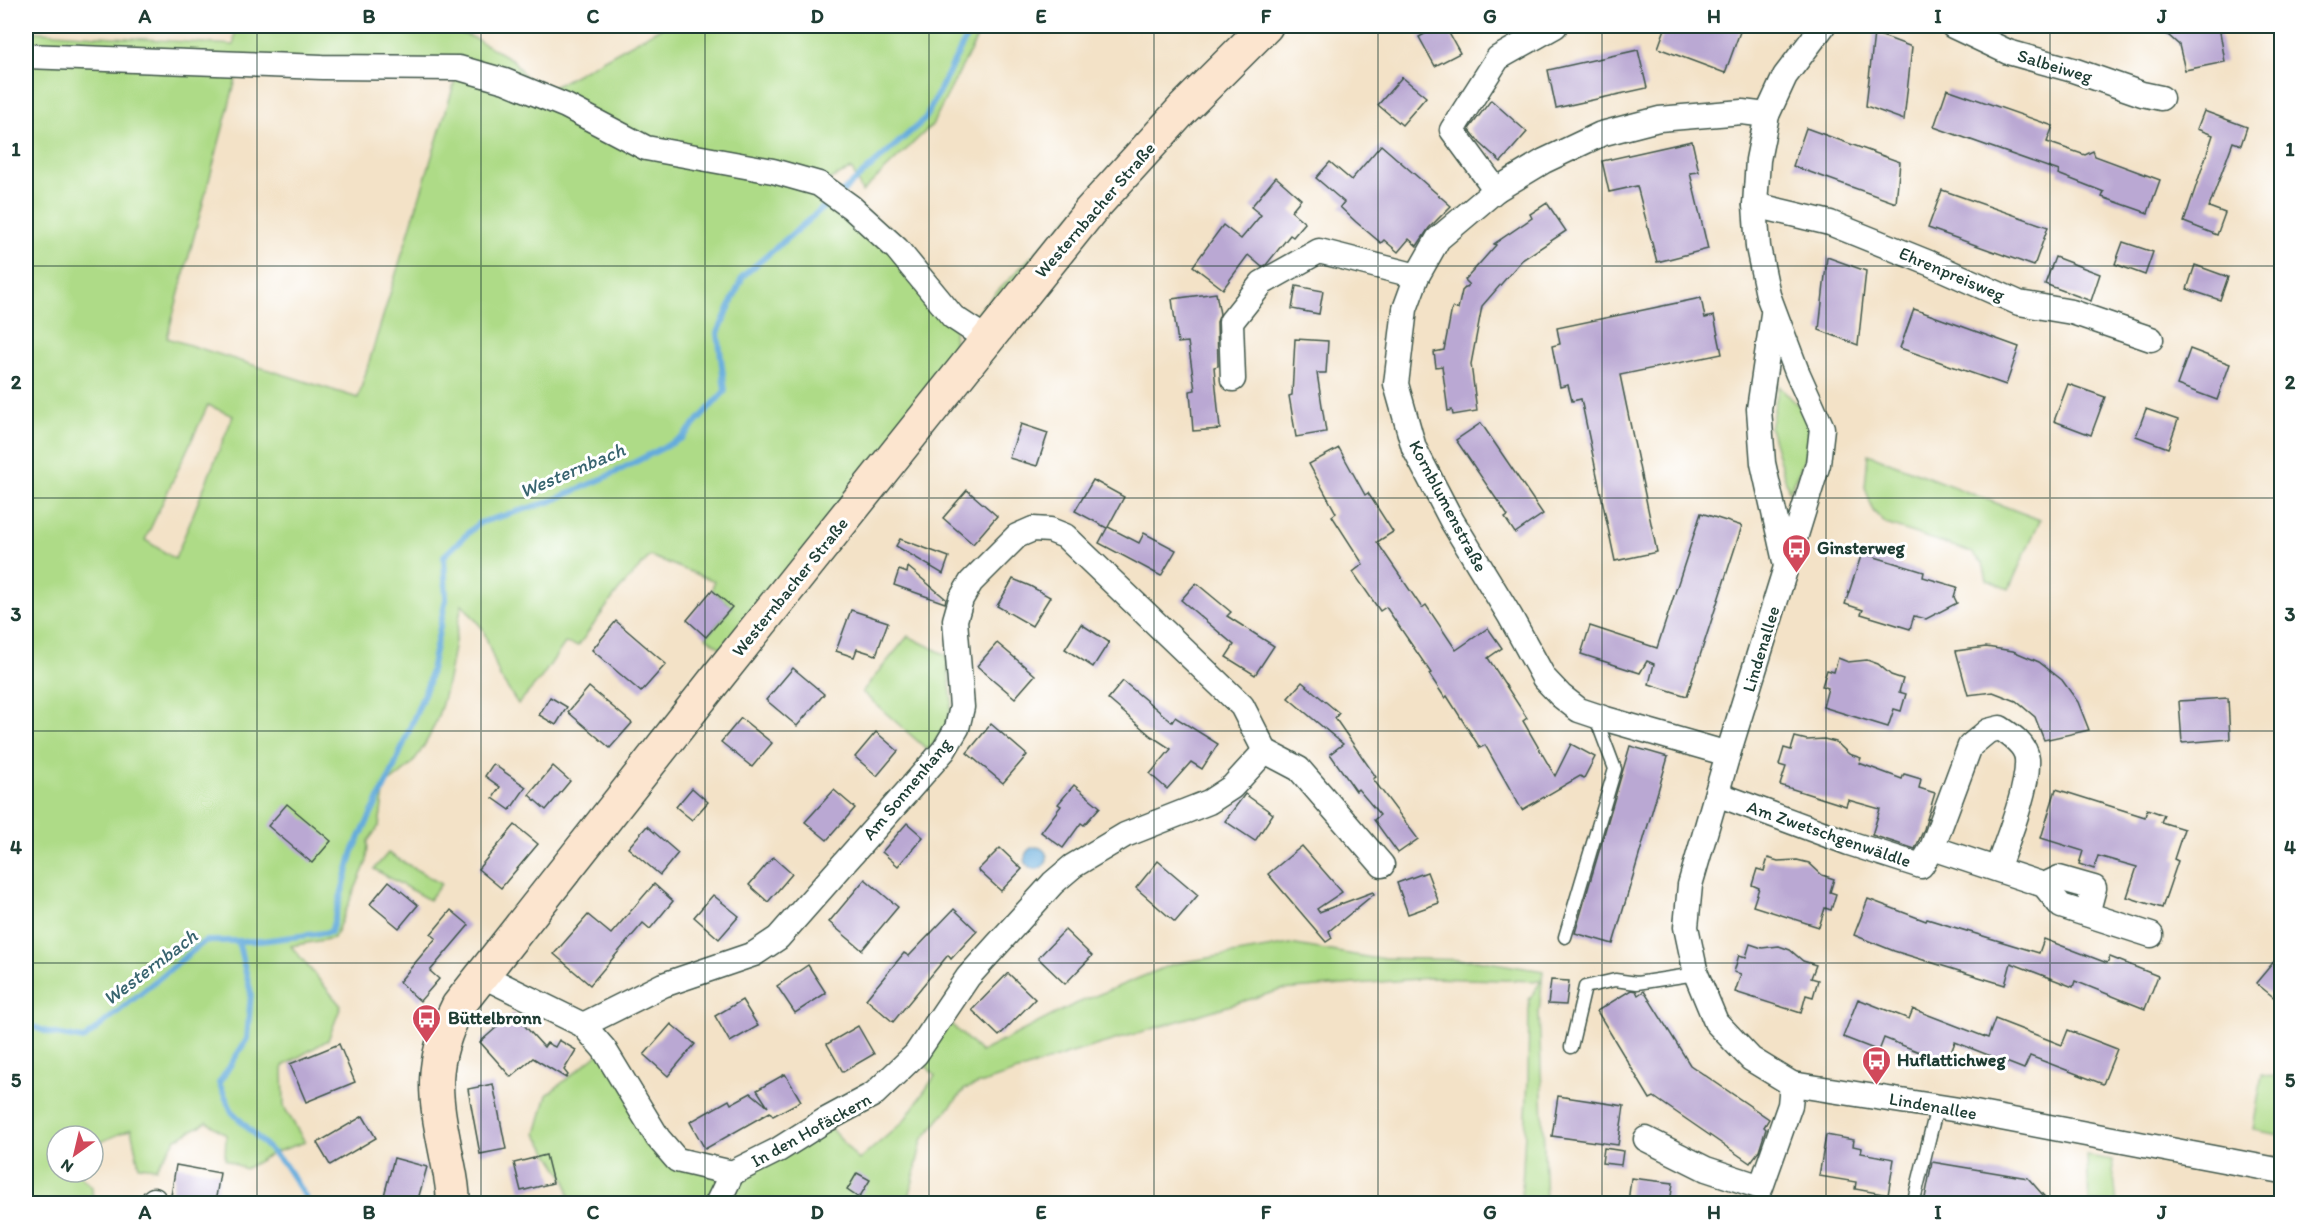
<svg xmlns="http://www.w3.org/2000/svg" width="2307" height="1229" font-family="Itim,sans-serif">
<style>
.green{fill:#aedb87;stroke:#668c5e;stroke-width:1.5;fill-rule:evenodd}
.water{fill:#65acdc;stroke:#427488;stroke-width:1.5}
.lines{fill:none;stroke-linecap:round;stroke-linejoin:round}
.stream{stroke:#65acdc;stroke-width:6}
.building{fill:#baa8d3}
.lane-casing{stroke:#3f564a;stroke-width:15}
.street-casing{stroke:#3f564a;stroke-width:27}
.secondary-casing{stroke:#3f564a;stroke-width:36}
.lane{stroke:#fff;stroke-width:12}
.street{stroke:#fff;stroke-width:24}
.secondary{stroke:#fce5cf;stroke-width:33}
.grid{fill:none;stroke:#1f3d34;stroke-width:1.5;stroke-opacity:0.55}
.labels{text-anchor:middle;stroke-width:6;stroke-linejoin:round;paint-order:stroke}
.street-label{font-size:18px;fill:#1f3d34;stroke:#fff}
.poi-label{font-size:18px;font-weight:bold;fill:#1f3d34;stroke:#fff;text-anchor:start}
.water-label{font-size:20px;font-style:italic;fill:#38646f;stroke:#fff}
.neatline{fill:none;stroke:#1f3d34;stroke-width:2}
.grid-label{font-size:20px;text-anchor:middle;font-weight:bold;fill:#1f3d34}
</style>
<rect width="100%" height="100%" fill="#fff"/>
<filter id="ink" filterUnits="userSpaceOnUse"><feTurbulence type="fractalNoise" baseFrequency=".0167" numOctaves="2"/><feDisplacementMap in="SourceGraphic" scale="12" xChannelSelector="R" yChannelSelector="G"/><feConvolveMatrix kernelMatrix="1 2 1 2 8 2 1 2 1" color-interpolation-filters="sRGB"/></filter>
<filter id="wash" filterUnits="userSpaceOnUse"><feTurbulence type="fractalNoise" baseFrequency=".008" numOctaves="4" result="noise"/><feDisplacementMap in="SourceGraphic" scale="24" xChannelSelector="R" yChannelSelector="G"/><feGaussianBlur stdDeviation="1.35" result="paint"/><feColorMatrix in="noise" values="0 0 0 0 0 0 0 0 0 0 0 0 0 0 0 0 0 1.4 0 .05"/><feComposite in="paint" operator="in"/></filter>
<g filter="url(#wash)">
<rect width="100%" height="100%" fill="#f3e2c7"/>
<g class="green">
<path d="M235 26H439L472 37 513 60 539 95 664 26H983L932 125 862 192 852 169 819 184 968 322 1187 95 972 360 954 319 955 364 727 653 706 637 732 607 712 590 714 581 650 556 618 591 578 646 565 643 541 678 518 704 500 677 483 629 462 604C450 658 449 717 413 762 406 771 394 779 385 786L379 826 368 841 367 861 334 938 291 946 341 1006 328 1040 283 1066 284 1107 305 1142 273 1153 245 1169 225 1159 226 1135 207 1122 176 1139 156 1168 139 1166 131 1129 93 1145V1136H57V1172H76L92 1187 93 1203H26V31L234 45ZM240 64 459 68 358 398 167 338ZM208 405 233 416 175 559 145 540Z"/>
<polygon points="1779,386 1809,416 1811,447 1789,492 1770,428"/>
<polygon points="1868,454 2040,520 2009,589 1987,580 1983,563 1971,552 1886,524 1873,511 1865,487"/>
<polygon points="908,636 946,655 952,701 947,724 929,751 862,692"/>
<polygon points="388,853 441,884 429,900 374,869"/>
<polygon points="1290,944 1372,958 1476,960 1543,971 1539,1013 1546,1203 1521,1203 1528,1080 1529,1000 1541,981 1430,978 1281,990 1065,1055 965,1089 922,1140 908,1203 570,1203 566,1180 536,1134 547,1095 604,1049 658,1138 732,1173 824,1121 859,1160 903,1122 935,1076 916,1054 942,1016 981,1052 1073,1005 1173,964"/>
<polygon points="2262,1074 2281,1078 2281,1135 2253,1130"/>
<polygon points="2087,1156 2112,1160 2117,1203 2089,1203"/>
</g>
<circle class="water" cx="1036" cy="858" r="11"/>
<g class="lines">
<g class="stream">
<polyline points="840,194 925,119 972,26"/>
<polyline points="238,941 251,993 247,1039 219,1083 232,1112 285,1165 310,1204"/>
<polyline points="26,1024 50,1033 84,1039 205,941 261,941 331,932 353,851 392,772 428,684 446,599 444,556 479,523 549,502 604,478 682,438 725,391 718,333 743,276 832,200"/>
</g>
</g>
<g id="blocks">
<g class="building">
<polygon points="1439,26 1445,26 1460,53 1435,66 1419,37"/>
<polygon points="1666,26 1730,26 1741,29 1725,73 1658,48"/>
<polygon points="2158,26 2219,26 2225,62 2185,70 2179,45"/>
<polygon points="1874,33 1912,47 1904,120 1866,106"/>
<polygon points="1638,50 1647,88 1556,108 1548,70"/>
<polygon points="1402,77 1426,97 1402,125 1378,105"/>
<polygon points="1947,89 2053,126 2047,142 2085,155 2093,151 2095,156 2160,180 2148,213 2102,197 2104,192 2058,174 2059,171 1934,127"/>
<polygon points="1491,100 1527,132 1501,162 1480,143 1469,129"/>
<polygon points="2204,111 2247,127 2241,145 2233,142 2209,207 2225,213 2217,235 2184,222 2213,135 2197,129"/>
<polygon points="1806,128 1900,162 1896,203 1793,166"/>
<polygon points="1692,141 1699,172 1690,173 1708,249 1657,262 1637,186 1609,192 1602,161"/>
<polygon points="1381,145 1451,206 1429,228 1417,246 1409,239 1398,252 1384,240 1381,243 1356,222 1340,207 1344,202 1316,178 1330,162 1351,180"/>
<polygon points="1276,177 1301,199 1291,211 1305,223 1293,237 1290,235 1266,265 1262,267 1248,255 1223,289 1193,266 1223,225 1241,239 1261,215 1251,207"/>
<polygon points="1942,190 2048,227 2034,266 1928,228"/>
<polygon points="1547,203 1566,231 1522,260 1482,306 1471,364 1477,411 1453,415 1452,410 1448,411 1442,366 1436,367 1434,352 1444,350 1452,308 1458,309 1462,291 1469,284 1465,280 1496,245 1494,244 1532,218 1530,214"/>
<polygon points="2123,242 2153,252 2145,275 2115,264"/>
<polygon points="1827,257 1866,271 1858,345 1819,330"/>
<polygon points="2055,257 2100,274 2091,301 2045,284"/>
<polygon points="2195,265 2228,277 2220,300 2187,289"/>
<polygon points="1296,286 1323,291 1319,314 1292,309"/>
<polygon points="1216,293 1220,314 1217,322 1218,366 1214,367 1220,429 1193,431 1190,391 1195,390 1188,342 1178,343 1172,299"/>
<polygon points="1701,298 1705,318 1714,316 1722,354 1620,375 1657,552 1615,561 1581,399 1572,401 1568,385 1560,387 1552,346 1560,344 1557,328"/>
<polygon points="1914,309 2019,347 2006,385 1900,348"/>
<polygon points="1295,339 1328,341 1326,373 1317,373 1326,432 1296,437 1289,396 1292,395"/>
<polygon points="2190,349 2230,364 2217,400 2177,385"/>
<polygon points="2068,384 2105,397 2091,435 2054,421"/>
<polygon points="2146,409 2178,420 2168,448 2136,436"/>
<polygon points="1481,423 1543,514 1515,533 1505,518 1508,516 1456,440"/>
<polygon points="1021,424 1048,433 1037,466 1009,458"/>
<polygon points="1339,448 1365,495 1368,493 1393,532 1377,542 1422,608 1426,605 1456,650 1488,628 1502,648 1488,658 1527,718 1523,721 1555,776 1571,744 1595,757 1584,778 1580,776 1522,810 1485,745 1480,748 1447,696 1445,698 1429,674 1431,673 1386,607 1380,611 1353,572 1363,564 1332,516 1336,513 1309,464"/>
<polygon points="1093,480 1124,497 1108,527 1139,543 1144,533 1176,550 1161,576 1099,543 1107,528 1075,511"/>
<polygon points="967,490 997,516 973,544 943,518"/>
<polygon points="1701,513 1742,526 1687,696 1649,684 1654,664 1647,661 1640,673 1581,654 1590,626 1657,648"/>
<polygon points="900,539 949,557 943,574 896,546"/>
<polygon points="1862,553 1924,572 1923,577 1957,587 1954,597 1957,603 1926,619 1914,616 1910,629 1861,614 1863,610 1845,604"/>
<polygon points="908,567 946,599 945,603 894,585 899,570 907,573"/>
<polygon points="1013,579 1030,586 1050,597 1032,626 997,606"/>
<polygon points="1196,583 1231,612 1227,616 1274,646 1255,675 1226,657 1234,645 1181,600"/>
<polygon points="712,590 732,607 706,637 687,620"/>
<polygon points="851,610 888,622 876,655 857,649 854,657 836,651"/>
<polygon points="616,621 666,664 641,692 592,650"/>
<polygon points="1081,624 1109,642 1093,667 1065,649"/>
<polygon points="997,643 1035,675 1015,698 977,666"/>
<polygon points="1986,647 2013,651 2039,662 2062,680 2078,702 2089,730 2044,740 2035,717 2016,701 1993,692 1968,695 1956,651"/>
<polygon points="1838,658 1848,662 1867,660 1878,664 1891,675 1903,679 1899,692 1906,694 1901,711 1894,709 1888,727 1823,707 1828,688 1822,686 1827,670 1834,672"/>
<polygon points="793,668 824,694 797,726 766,700"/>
<polygon points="1123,681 1172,722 1175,717 1218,744 1202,769 1191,762 1167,789 1150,774 1171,749 1151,736 1108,699"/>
<polygon points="1302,682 1339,713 1335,718 1376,777 1373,779 1418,839 1398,853 1374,820 1380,815 1358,789 1356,791 1330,754 1343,744 1288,698"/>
<polygon points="589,687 632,723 610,748 568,712"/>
<polygon points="550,697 567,707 556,725 539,715"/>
<polygon points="2228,698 2230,739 2182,743 2179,701"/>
<polygon points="741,718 772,743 752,767 721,742"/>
<polygon points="991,724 1027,755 1003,783 967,753"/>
<polygon points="876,732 898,751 877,776 855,757"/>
<polygon points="1795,737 1807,740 1824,739 1836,742 1849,754 1861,758 1859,763 1902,779 1904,774 1921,779 1919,788 1935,793 1924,829 1915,849 1872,835 1880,809 1848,800 1846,806 1780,785 1786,767 1779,765 1784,748 1791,750"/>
<polygon points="1630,746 1668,757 1613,944 1575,933"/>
<polygon points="493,764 526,787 510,810 493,798 500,787 485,776"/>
<polygon points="553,766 570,781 546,810 529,795"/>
<polygon points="1074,785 1100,807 1084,825 1081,823 1063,848 1041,832 1061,806 1058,804"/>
<polygon points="692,788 708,802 692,820 676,807"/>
<polygon points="2056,789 2145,817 2147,809 2164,815 2161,822 2184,829 2174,859 2178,861 2162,908 2127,897 2137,867 2098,856 2094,869 2079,864 2083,851 2041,838"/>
<polygon points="834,790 855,808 827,840 805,822"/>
<polygon points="1245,794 1273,814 1255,841 1225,821"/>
<polygon points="287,804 331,841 312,863 268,826"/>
<polygon points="907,823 923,837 898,866 882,852"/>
<polygon points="515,825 538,844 501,888 478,869"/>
<polygon points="647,826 678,853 660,875 628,848"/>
<polygon points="1302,846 1342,892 1317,909 1319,912 1373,892 1374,894 1329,931 1332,938 1326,942 1268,874"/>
<polygon points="1000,848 1022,869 1001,891 978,870"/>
<polygon points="773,857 792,874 768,902 749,885"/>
<polygon points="1768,858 1778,861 1797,860 1809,863 1822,875 1834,879 1830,892 1836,894 1831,910 1825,908 1819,927 1753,906 1759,888 1752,885 1757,869 1764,871"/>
<polygon points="1158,861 1198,895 1175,922 1136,888"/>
<polygon points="1427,872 1439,903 1408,914 1397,883"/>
<polygon points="865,879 898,907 862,950 829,922"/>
<polygon points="389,881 418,905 399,928 370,904"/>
<polygon points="654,884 673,901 650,929 643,923 590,985 554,954 588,915 611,934"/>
<polygon points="713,895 739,916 719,939 694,917"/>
<polygon points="1868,899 1926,921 1927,919 2039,953 2044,939 2107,963 2110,957 2158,976 2145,1009 2075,981 2073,987 2011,963 2005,985 1894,951 1854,935"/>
<polygon points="954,909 977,931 951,959 948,955 893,1022 866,999 904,953 909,956"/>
<polygon points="451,910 469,925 430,971 439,979 420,1001 399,982 436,938 431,934"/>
<polygon points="1065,930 1092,956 1065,984 1038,958"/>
<polygon points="1750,944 1762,948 1779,946 1790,950 1803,961 1816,965 1811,978 1818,980 1813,997 1806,995 1801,1013 1735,992 1741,974 1734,972 1739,955 1746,957"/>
<polygon points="2282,952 2282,1004 2256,983"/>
<polygon points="808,965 826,993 795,1013 777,986"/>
<polygon points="1008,973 1035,999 999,1036 972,1010"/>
<polygon points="1551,980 1569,981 1566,1005 1548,1004"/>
<polygon points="1631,990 1636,991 1638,995 1644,991 1690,1065 1769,1119 1764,1127 1766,1129 1759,1151 1750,1163 1654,1097 1650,1099 1597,1011"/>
<polygon points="1858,999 1909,1019 1913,1009 1988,1038 1995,1019 2062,1045 2068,1030 2117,1049 2103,1084 2030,1056 2024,1069 1955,1042 1947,1063 1884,1038 1879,1051 1843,1037"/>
<polygon points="742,1000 758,1026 730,1042 715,1016"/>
<polygon points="513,1013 544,1047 547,1043 555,1047 559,1040 576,1050 564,1070 568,1075 566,1078 533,1058 511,1077 480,1042"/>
<polygon points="671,1024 695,1044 668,1076 644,1055"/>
<polygon points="858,1026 874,1054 843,1072 827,1044"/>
<polygon points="339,1044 355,1082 306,1102 290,1064"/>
<polygon points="785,1074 801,1101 773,1116 770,1112 705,1149 690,1122 729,1100 731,1104 751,1093 768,1107 757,1090"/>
<polygon points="493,1084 506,1149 480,1154 468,1089"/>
<polygon points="1558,1096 1624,1106 1618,1145 1552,1136"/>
<polygon points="363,1116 376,1138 330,1165 317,1143"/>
<polygon points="1826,1135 1854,1140 1853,1146 1862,1148 1861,1153 1894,1159 1888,1195 1855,1189 1856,1182 1819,1176"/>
<polygon points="1604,1148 1623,1151 1621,1165 1602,1163"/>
<polygon points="546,1155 553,1183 521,1191 514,1163"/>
<polygon points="394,1158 427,1167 417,1203 382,1203"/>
<polygon points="1932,1162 2028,1178 2050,1203 1924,1203"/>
<polygon points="176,1165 220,1173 215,1203 171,1196"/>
<polygon points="857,1173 870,1180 859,1198 847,1190"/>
<polygon points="1631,1178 1673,1183 1670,1203 1628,1203"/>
</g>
</g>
</g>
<g filter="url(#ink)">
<use href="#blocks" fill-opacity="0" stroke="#3f564a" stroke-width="1.5"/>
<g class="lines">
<defs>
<g id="lane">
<polyline points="1565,937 1615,769 1595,716"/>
<polyline points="1571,1047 1585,987 1615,980 1637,983 1696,974"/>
<polyline points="1913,1204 1937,1107"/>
</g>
<g id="street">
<polyline points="1823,26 1785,76 1767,115 1758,160 1755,205 1758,247 1768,295 1797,372 1822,428 1818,464 1728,754 1690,885 1686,927 1696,974 1716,1022 1751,1059 1792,1084 1959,1110 2282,1171"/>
<polyline points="1953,26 2008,52 2073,70 2142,94 2161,98"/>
<polyline points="26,56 322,67 459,68 505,81 566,106 646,148 773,171 819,184 851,207 897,249 953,317 988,340"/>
<polyline points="1496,190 1452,130 1498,58 1555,26"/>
<polyline points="1755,205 1830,223 1929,263 2019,303 2072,312 2151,339"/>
<polyline points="1773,314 1759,409 1763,463 1786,566"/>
<polyline points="1233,379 1231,322 1262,283 1319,251 1417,276"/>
<polyline points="1728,754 1606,719 1579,710 1561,696 1544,678 1510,616 1452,521 1414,448 1396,384 1405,309 1417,276 1438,239 1496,190 1544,161 1601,134 1659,119 1742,112 1767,115"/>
<polyline points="1717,794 1849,843 1921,866 1932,848 2044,885 2061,906 2151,935"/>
<path d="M1932 848 1970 746 1988 731 2000 728C2011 735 2026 745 2027 759 2029 787 2007 841 1997 869"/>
<polyline points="2044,885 2059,878 2094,888 2087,914"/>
<polyline points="481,975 583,1025 604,1049 658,1138 677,1160 732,1173 778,1150 824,1121 874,1094 916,1054 968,977 1053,883 1073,866 1125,835 1209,802 1232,787 1265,751"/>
<polyline points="583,1025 663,985 754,954 778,938 944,750 957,728 962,707 955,620 961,599 971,582 1017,536 1033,529 1050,530 1065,536 1242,706 1265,751 1299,769 1382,865"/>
<polyline points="1646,1139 1706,1169 1761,1187 1790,1105 1792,1084"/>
<polyline points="154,1200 156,1204"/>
<polyline points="717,1204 732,1173"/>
</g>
<path id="secondary" d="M453 1204C454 1187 449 1169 446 1153 434 1093 429 1063 458 1006L719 675 1090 211 1182 110 1266 26"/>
</defs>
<use href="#lane" class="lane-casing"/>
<use href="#street" class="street-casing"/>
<use href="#secondary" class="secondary-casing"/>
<use href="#lane" class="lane"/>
<use href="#street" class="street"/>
<use href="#secondary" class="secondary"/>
</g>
</g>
<path class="grid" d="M257 26V1204M481 26V1204M705 26V1204M929 26V1204M1154 26V1204M1378 26V1204M1602 26V1204M1826 26V1204M2050 26V1204M26 266H2282M26 498H2282M26 731H2282M26 963H2282"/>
<defs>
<symbol id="bus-pin" viewBox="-11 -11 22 30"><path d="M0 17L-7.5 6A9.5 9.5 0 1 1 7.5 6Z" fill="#d1495b" stroke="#fff"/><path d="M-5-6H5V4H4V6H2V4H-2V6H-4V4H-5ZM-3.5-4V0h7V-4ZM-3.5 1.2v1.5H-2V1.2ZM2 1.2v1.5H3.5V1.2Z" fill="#fff"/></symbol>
</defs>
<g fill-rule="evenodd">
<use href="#bus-pin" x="1780" y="532" width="33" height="45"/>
<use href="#bus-pin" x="410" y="1002" width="33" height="45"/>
<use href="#bus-pin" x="1860" y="1044" width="33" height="45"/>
</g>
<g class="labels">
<g class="street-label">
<text transform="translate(2055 66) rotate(17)" y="6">Salbeiweg</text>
<text transform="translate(1095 210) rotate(-49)" y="6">Westernbacher Straße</text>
<text transform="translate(1952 274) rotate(23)" y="6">Ehrenpreisweg</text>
<text transform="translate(1448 506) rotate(62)" y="6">Kornblumenstraße</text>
<text transform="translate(790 587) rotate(-51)" y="6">Westernbacher Straße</text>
<text transform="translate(1761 649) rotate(-73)" y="6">Lindenallee</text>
<text transform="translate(907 789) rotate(-50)" y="6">Am Sonnenhang</text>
<text transform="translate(1829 834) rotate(19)" y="6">Am Zwetschgenwäldle</text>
<text transform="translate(1933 1106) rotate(10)" y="6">Lindenallee</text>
<text transform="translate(811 1130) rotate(-29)" y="6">In den Hofäckern</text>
</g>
<g class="poi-label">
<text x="1817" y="554">Ginsterweg</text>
<text x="448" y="1024">Büttelbronn</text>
<text x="1897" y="1066">Huflattichweg</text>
</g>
<g class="water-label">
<text transform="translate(572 470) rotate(-23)" y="7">Westernbach</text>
<text transform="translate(150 967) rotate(-37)" y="7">Westernbach</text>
</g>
</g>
<rect width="2307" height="1229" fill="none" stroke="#fff" stroke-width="66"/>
<g transform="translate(75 1154) rotate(214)"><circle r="28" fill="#ffffff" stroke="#a5b1ae" stroke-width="1.5"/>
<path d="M0-4.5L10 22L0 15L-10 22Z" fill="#d1495b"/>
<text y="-9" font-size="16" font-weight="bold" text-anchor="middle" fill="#1f3d34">N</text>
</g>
<rect x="33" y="33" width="2241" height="1163" class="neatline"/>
<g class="grid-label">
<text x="145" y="23">A</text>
<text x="369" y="23">B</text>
<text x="593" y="23">C</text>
<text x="817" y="23">D</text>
<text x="1041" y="23">E</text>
<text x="1266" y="23">F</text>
<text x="1490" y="23">G</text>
<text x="1714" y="23">H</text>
<text x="1938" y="23">I</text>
<text x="2162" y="23">J</text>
<text x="16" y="156">1</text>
<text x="2290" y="156">1</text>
<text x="16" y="389">2</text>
<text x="2290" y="389">2</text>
<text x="16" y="621">3</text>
<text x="2290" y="621">3</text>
<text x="16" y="854">4</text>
<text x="2290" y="854">4</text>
<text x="16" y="1087">5</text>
<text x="2290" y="1087">5</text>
<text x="145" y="1219">A</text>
<text x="369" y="1219">B</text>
<text x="593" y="1219">C</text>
<text x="817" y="1219">D</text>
<text x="1041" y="1219">E</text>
<text x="1266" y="1219">F</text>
<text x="1490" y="1219">G</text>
<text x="1714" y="1219">H</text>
<text x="1938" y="1219">I</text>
<text x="2162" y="1219">J</text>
</g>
</svg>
